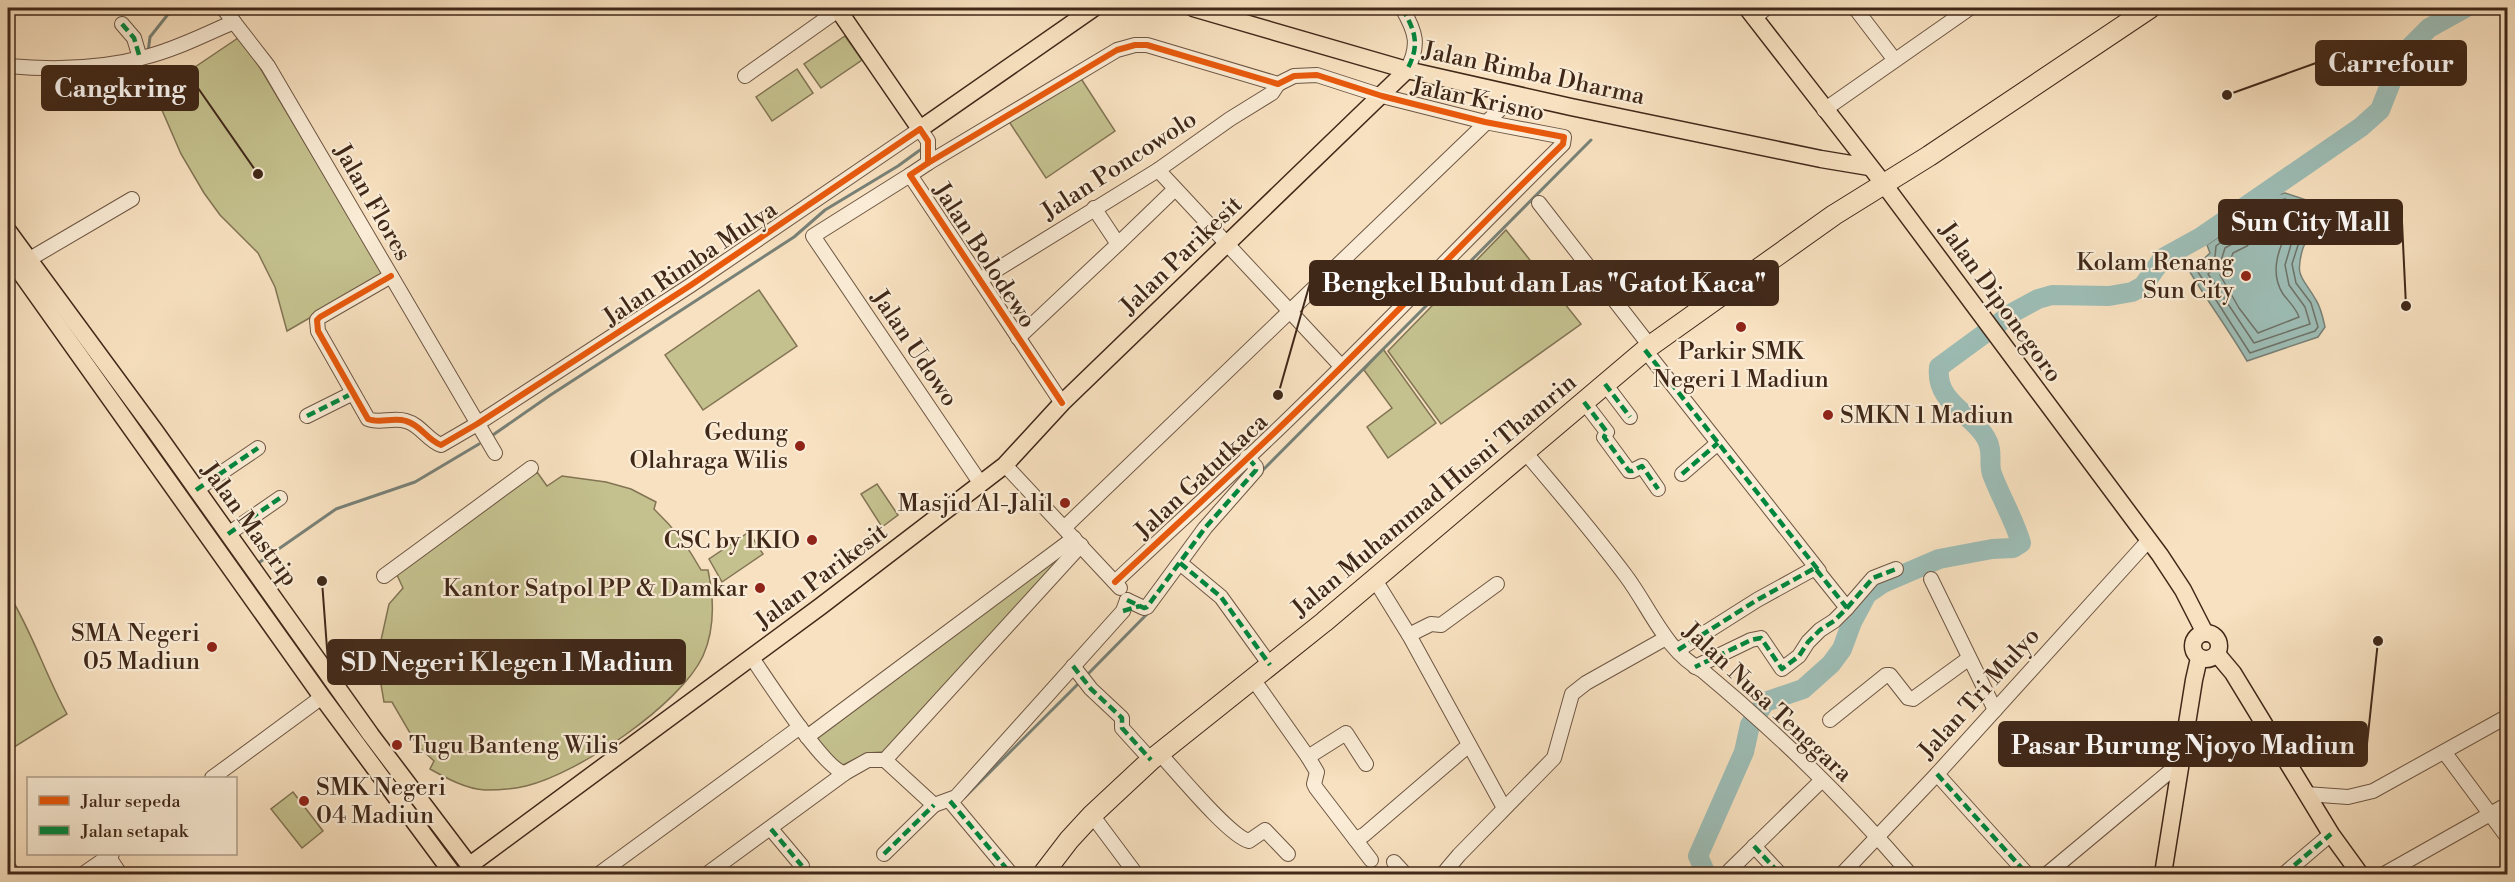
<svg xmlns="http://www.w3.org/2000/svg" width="2515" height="882" font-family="'Libre Bodoni',serif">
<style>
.green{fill:#c4c18e;stroke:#827454;stroke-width:1.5}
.water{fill:#9dbdb6;stroke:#788177;stroke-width:1.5}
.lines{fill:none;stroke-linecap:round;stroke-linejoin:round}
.shore{stroke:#6e7268;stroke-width:1.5}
.stream{stroke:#788177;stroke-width:3}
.river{stroke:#9dbdb6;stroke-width:20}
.minor-casing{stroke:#6e5643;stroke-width:16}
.major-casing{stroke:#402819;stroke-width:19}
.highway-casing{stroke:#402819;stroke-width:22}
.minor{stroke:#faecd6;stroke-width:14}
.major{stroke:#f8e1c0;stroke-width:16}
.highway{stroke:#f8e1c0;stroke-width:20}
.quiet{stroke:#00873e;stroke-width:4.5;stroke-dasharray:9 4.5;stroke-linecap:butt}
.cycleway-casing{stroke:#faecd6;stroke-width:10}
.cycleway{stroke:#e8590c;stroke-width:6}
.poi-dot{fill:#8f2418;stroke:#faecd6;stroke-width:2}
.labels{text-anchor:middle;stroke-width:4.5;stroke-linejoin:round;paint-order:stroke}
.street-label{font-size:24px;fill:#402819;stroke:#faecd6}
.poi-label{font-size:24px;fill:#402819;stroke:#faecd6;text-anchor:end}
.leader{fill:none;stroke:#402819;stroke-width:2}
.callout-dot{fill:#402819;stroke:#faecd6;stroke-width:2}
.callout{fill:#402819;stroke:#402819;stroke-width:2}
.callout-label{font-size:26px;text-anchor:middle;font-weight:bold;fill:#fff}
</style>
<rect width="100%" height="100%" fill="#f8e1c0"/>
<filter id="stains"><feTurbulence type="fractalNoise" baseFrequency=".00333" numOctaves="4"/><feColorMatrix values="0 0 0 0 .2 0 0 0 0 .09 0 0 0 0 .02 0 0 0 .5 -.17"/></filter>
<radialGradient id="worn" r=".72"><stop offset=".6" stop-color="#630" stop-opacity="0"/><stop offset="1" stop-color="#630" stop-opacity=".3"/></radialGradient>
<g class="green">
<polygon points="241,36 384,275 287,331 275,287 258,253 220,215 204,193 181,154 155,94"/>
<polygon points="845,36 862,60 821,88 804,64"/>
<polygon points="797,69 813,93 772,121 756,97"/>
<polygon points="1080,77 1115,131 1046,178 1008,120"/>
<polygon points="1506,230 1581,324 1441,424 1388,351"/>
<polygon points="759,290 797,346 703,410 665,355"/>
<polygon points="1383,349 1436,423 1388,458 1367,427 1392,408 1364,370"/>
<path d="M537 472 547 486 562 476 606 482 631 489 656 502 654 509C674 528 688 546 701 570H708C714 598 715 629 703 656 680 705 579 773 526 786 514 789 498 790 485 790 466 789 446 778 430 769L434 761 417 745 392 702H384L379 673V649L389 604 403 588 397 575Z"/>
<polygon points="877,484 898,515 882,527 861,494"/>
<polygon points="749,532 763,554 722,582 709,559"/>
<polygon points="1057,555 1063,561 884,752 867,753 841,766 814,738"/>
<path d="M8 593C32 631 45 674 67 714L8 751Z"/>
<polygon points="293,792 323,831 302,848 271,809"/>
</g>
<path class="water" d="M2285 193 2306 200 2323 223C2320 236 2307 237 2303 248 2294 278 2303 277 2316 300 2321 308 2323 318 2325 327L2318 337 2247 361C2229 330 2208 302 2190 272L2210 253 2207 245C2217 237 2230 231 2240 221L2238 215 2250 208 2256 214 2267 197Z"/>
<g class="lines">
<g class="shore">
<path d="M2285 199 2302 205 2317 224 2315 229 2299 242 2292 264 2296 283 2311 303 2318 327 2315 331 2250 353 2198 272 2215 257 2216 246C2227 237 2243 233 2247 217L2259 219 2272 202Z"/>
<polygon points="2285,207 2297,211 2307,223 2293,238 2285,265 2289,285 2305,307 2310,324 2254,343 2208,274 2221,261 2225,248 2241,239 2252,227 2265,224 2276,208"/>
<path d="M2282 216 2291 217 2294 222C2280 242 2268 271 2283 294 2289 302 2296 308 2299 317L2258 333 2239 308 2220 275 2229 264 2233 253 2247 246 2256 236 2270 231Z"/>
</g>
<g class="stream">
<polyline points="148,52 150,37 173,8"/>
<polyline points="490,437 549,396 794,237 825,210 898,166 920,150"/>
<polyline points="1260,473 1591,140"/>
<polyline points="257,564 336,509 415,482 479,444"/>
<polyline points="1087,675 1150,611"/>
<polyline points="964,798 1080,682"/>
</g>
<path class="river" d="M1706 874 1698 856 1744 752 1750 725 1765 702 1803 689 1831 664 1842 649 1852 622 1867 594 1883 583 1939 559 1992 549 2013 548 2021 543C2014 519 2001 498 1992 474 1988 463 1994 451 1986 438 1971 412 1935 403 1939 367L2014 312 2038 299 2052 295 2109 296 2132 292 2143 286 2163 258 2201 237 2361 127 2380 110 2399 62 2405 52 2429 28 2465 8"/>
<defs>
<g id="minor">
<polyline points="223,8 268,66 495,453"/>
<path d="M1402 8C1416 32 1420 45 1407 70"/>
<polyline points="1855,8 1894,59"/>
<polyline points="1754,18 1766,8"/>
<polyline points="122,24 134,38 140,58"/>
<path d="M8 66C52 70 101 69 145 57 175 50 205 34 234 22"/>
<polyline points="745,76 841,8"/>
<polyline points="1824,110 1970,8"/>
<path d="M928 163 1117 50 1135 45H1147L1278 84 1294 76 1317 75 1382 96 1485 122 1564 137 1563 144C1476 229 1393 317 1307 401 1244 463 1179 522 1115 582"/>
<polyline points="1158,170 1341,366"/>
<polyline points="910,175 813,236 981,484"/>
<polyline points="1539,203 1650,346"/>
<polyline points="1118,244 1175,189"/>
<polyline points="28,260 132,199"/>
<path d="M391 276 320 317 317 320 318 331 368 419C379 424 393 417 406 421 421 425 427 440 441 445L477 424 691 285 920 129 928 141V163L910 175 1062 403"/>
<polyline points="980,280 1158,170 1230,119 1272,93 1278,84"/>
<polyline points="1018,338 1118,244 1094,208"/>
<polyline points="1645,350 1819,571"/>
<polyline points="1605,384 1630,417"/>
<polyline points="1584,402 1607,432 1604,437 1629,471 1632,471 1642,466 1658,489"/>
<polyline points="307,416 353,393"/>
<path d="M1525 452C1559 492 1594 533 1626 576 1650 608 1666 652 1703 671 1775 731 1849 803 1910 874"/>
<polyline points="1005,465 1120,588"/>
<polyline points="1682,474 1718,443"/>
<polyline points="196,490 258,448"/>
<polyline points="1065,527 1516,94"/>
<polyline points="228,534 280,498"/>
<polyline points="1180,563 1221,597 1270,665"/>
<polyline points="384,576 531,468"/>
<polyline points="1931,579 1995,710"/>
<polyline points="1375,580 1409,635 1504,808"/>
<polyline points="1127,600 1144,608 1147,607 1205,528 1256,470 1256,467 1247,457"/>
<polyline points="1847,608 1873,578 1896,569"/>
<polyline points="1409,635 1431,624 1441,625 1497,584"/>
<polyline points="1678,650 1757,600 1815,568 1847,608 1834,621 1820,630 1808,642 1799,656 1782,669 1761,638 1751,640 1695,667"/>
<path d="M752 658C766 678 825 771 845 773"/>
<polyline points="1073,666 1091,689 1122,718 1122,728 1151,760"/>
<polyline points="1253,679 1308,757 1346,733 1366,764"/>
<polyline points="1830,720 1886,675 1890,675 1908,698 1913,699 1968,659"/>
<polyline points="807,737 1074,538"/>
<polyline points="2445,753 2508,838"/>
<path d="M1160 754C1177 772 1229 836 1249 841L1265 830 1288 854"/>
<polyline points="1308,757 1317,772 1314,784 1316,788 1355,839 1364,835 1469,745"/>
<polyline points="885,760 1081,545"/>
<polyline points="1937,774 2027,874"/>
<polyline points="212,778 322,697"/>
<polyline points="2306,794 2348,797 2373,791 2508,716"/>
<polyline points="950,801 1011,874"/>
<polyline points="1092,815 1136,874"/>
<polyline points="771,829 802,866"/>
<polyline points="1355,839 1371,860"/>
<polyline points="1754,846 1780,874"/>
<polyline points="884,854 934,805"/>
<polyline points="108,856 120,874"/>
<polyline points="1394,862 1405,874"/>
<polyline points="8,867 13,874"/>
<polyline points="1729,871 1821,781"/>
<polyline points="83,874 112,854"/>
<polyline points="599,874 800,727"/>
<polyline points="707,874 845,773 868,760 885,760 934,805 956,797 1123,611 1127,600"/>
<polyline points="1443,874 1459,855 1554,758 1572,694 1586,683 1666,638"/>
<polyline points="1842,874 1937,774 2148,541"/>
<polyline points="2047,874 2180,763"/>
<polyline points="2284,874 2331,834"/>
<polyline points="2384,874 2508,804"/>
</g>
<g id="major">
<polyline points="837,8 920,129 1094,8"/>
<polyline points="1193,8 1407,70 1571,107 1821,159 1869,167"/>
<polyline points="1747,8 1883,183 2160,555 2183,590 2205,633"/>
<polyline points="8,231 155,431 371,735 476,874"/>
<polyline points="8,255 322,697 453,874"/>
<circle cx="2206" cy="646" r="13"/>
<polyline points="2217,654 2233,673 2331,834 2360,874"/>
<polyline points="470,865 821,606 1005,465 1062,403 1407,70"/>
<polyline points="2163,874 2194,680 2199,658"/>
</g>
<polyline id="highway" points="1043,874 1069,840 1092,815 1151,760 1324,622 1650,346 1834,215 1929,156 2150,8"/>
</defs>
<use href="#minor" class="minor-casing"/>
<use href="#major" class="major-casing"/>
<use href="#highway" class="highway-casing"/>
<use href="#minor" class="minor"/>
<use href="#major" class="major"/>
<use href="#highway" class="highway"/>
<g class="quiet">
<path d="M1402 8C1416 32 1420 45 1407 70"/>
<polyline points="122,24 134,38 140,58"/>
<polyline points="1645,350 1819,571"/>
<polyline points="1605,384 1630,417"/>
<polyline points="1584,402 1607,432 1604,437 1629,471 1632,471 1642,466 1658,489"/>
<polyline points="307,416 353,393"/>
<polyline points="1682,474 1718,443"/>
<polyline points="196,490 258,448"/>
<polyline points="228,534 280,498"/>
<polyline points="1180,563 1221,597 1270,665"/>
<polyline points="1127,600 1144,608 1147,607 1205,528 1256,470 1256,467 1247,457"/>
<polyline points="1847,608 1873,578 1896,569"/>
<polyline points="1123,611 1140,606"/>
<polyline points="1678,650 1757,600 1815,568 1847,608 1834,621 1820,630 1808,642 1799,656 1782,669 1761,638 1751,640 1695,667"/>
<polyline points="1073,666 1091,689 1122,718 1122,728 1151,760"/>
<polyline points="1937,774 2027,874"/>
<polyline points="950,801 1011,874"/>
<polyline points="771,829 802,866"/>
<polyline points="1754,846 1780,874"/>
<polyline points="884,854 934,805"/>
<polyline points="708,873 709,874"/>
<polyline points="2284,874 2331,834"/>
</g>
<defs>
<g id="cycleway">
<path d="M928 163 1117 50 1135 45H1147L1278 84 1294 76 1317 75 1382 96 1485 122 1564 137 1563 144C1476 229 1393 317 1307 401 1244 463 1179 522 1115 582"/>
<path d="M391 276 320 317 317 320 318 331 368 419C379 424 393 417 406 421 421 425 427 440 441 445L477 424 691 285 920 129 928 141V163L910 175 1062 403"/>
</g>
</defs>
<use href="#cycleway" class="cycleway-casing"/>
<use href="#cycleway" class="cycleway"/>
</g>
<g class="poi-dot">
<circle cx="2246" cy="276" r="6"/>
<circle cx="1741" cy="327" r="6"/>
<circle cx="1828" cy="415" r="6"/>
<circle cx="800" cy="446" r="6"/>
<circle cx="1065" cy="503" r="6"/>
<circle cx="812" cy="540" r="6"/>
<circle cx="760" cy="588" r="6"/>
<circle cx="212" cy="647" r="6"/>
<circle cx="397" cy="745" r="6"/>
<circle cx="304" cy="801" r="6"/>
</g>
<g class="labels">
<g class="street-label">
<text transform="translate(1534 73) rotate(12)" y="8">Jalan Rimba Dharma</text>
<text transform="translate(1478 99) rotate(12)" y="8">Jalan Krisno</text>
<text transform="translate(1119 165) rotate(-33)" y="8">Jalan Poncowolo</text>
<text transform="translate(373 202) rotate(60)" y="8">Jalan Flores</text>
<text transform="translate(985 255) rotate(57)" y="8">Jalan Bolodewo</text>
<text transform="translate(1181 255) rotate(-44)" y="8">Jalan Parikesit</text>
<text transform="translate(690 263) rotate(-34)" y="8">Jalan Rimba Mulya</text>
<text transform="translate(2001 302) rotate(54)" y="8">Jalan Diponegoro</text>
<text transform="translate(915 348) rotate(56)" y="8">Jalan Udowo</text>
<text transform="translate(1201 476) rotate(-43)" y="8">Jalan Gatutkaca</text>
<text transform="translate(1434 495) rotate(-40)" y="8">Jalan Muhammad Husni Thamrin</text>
<text transform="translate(250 524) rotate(54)" y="8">Jalan Mastrip</text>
<text transform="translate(821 576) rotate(-37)" y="8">Jalan Parikesit</text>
<text transform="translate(1979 693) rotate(-48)" y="8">Jalan Tri Mulyo</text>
<text transform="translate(1768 702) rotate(43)" y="8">Jalan Nusa Tenggara</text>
</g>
<g class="poi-label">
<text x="2234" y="270">Kolam Renang<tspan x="2234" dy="28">Sun City</tspan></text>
<text x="1741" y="359" text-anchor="middle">Parkir SMK<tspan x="1741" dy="28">Negeri 1 Madiun</tspan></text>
<text x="1840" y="423" text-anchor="start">SMKN 1 Madiun</text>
<text x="788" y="440">Gedung<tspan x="788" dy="28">Olahraga Wilis</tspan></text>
<text x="1053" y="511">Masjid Al-Jalil</text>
<text x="800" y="548">CSC by IKIO</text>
<text x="748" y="596">Kantor Satpol PP &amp; Damkar</text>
<text x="200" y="641">SMA Negeri<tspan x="200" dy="28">05 Madiun</tspan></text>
<text x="409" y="753" text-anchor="start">Tugu Banteng Wilis</text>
<text x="316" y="795" text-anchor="start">SMK Negeri<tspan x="316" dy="28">04 Madiun</tspan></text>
</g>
</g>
<path class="leader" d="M2227 95L2316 63M258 174L198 88M2406 306L2402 222M1278 395L1310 283M322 581L328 662M2378 641L2367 744"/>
<g class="callout-dot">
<circle cx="2227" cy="95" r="6"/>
<circle cx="258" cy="174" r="6"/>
<circle cx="2406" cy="306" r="6"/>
<circle cx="1278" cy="395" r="6"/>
<circle cx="322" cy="581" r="6"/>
<circle cx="2378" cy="641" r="6"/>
</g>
<g class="callout">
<rect x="2316" y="41" width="150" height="44" rx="6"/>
<rect x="42" y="66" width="156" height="44" rx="6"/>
<rect x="2219" y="200" width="183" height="44" rx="6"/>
<rect x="1310" y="261" width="468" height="44" rx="6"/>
<rect x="328" y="640" width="357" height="44" rx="6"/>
<rect x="1999" y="722" width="368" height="44" rx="6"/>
</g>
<g class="callout-label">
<text x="2391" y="72">Carrefour</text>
<text x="120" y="97">Cangkring</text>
<text x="2311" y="231">Sun City Mall</text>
<text x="1544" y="292">Bengkel Bubut dan Las "Gatot Kaca"</text>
<text x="507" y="671">SD Negeri Klegen 1 Madiun</text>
<text x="2183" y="754">Pasar Burung Njoyo Madiun</text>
</g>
<rect width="2515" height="882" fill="none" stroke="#f8e1c0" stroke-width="30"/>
<rect x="9" y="9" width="2497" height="864" fill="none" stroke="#402819" stroke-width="3"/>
<rect x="15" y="15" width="2485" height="852" fill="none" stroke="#402819" stroke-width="1.5"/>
<rect x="27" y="777" width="210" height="78" fill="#faecd6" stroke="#b09e8a" stroke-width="1.5"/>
<rect x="39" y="796" width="30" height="9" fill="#e8590c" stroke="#b09e8a" stroke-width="1.5"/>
<text x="81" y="807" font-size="18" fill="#402819">Jalur sepeda</text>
<rect x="39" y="826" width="30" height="9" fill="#00873e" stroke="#b09e8a" stroke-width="1.5"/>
<text x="81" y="837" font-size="18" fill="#402819">Jalan setapak</text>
<rect width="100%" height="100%" filter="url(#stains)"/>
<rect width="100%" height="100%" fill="url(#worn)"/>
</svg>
